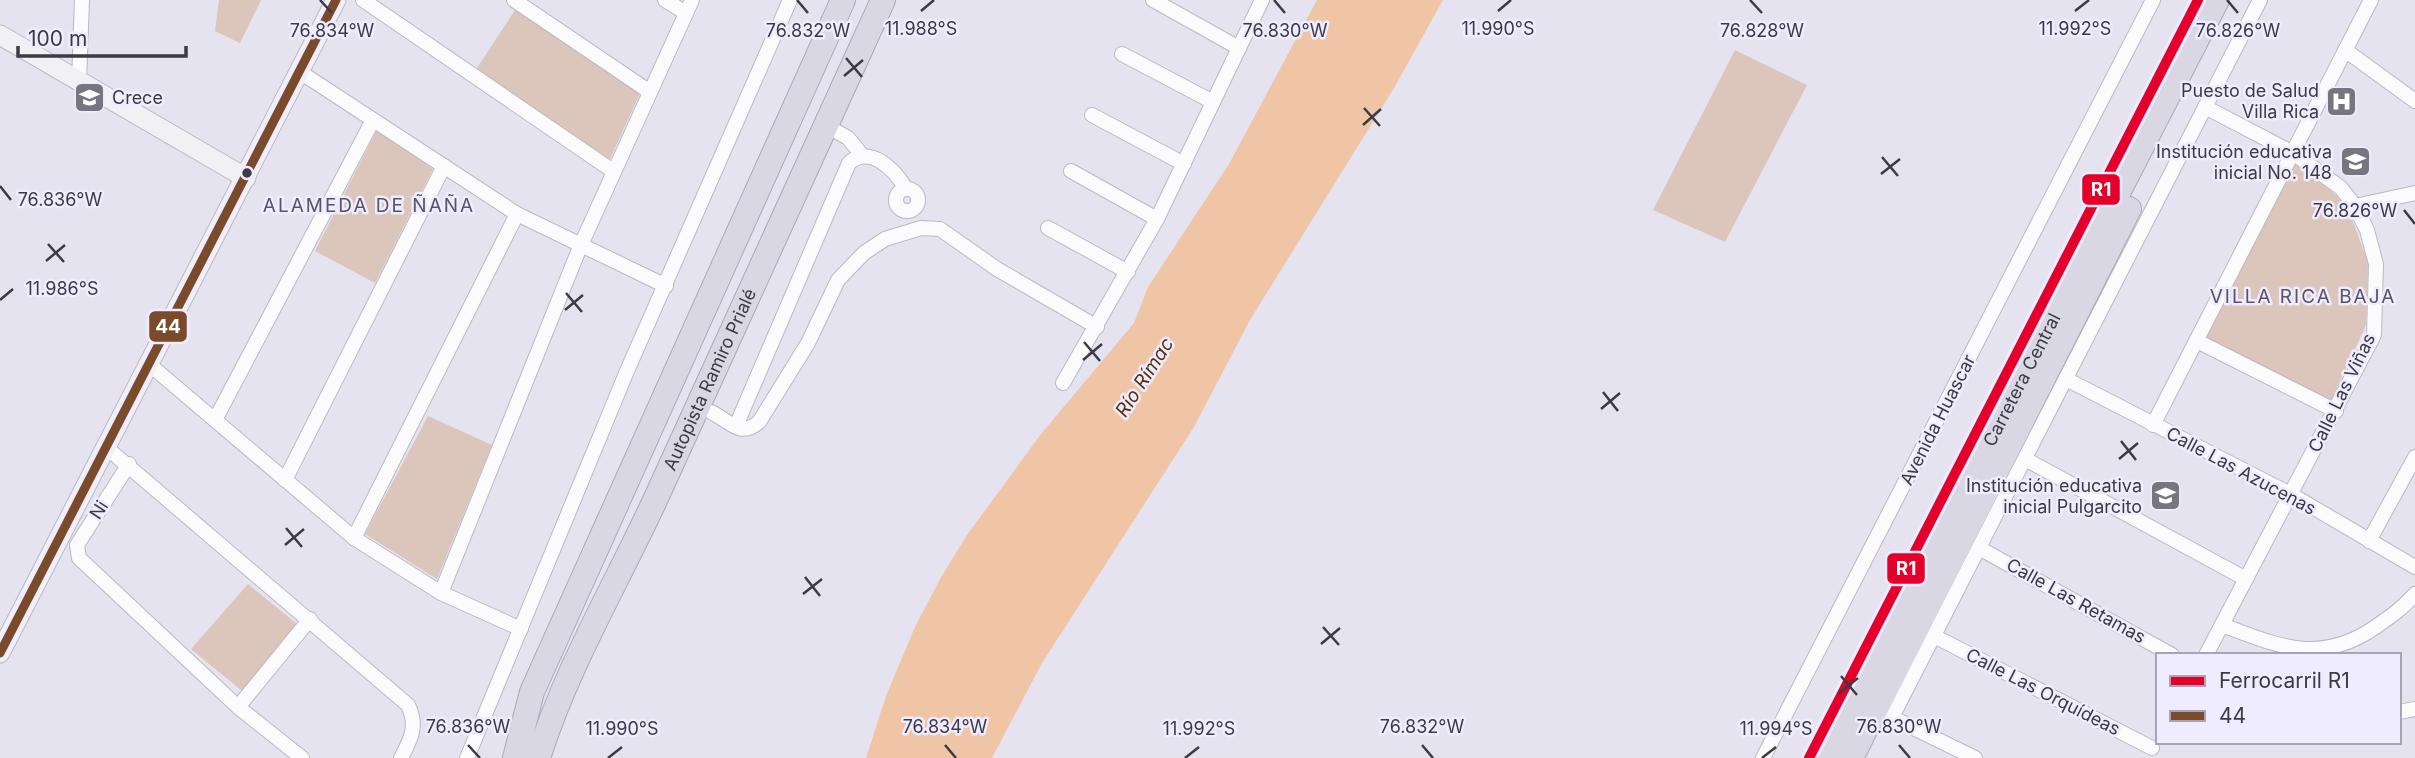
<svg xmlns="http://www.w3.org/2000/svg" width="2415" height="758" font-family="Inter,sans-serif">
<style>
.green{fill:#dcc6bb}
.water{fill:#efc5a6}
.lines{fill:none;stroke-linecap:round;stroke-linejoin:round}
.street-casing{stroke:#bab9c2;stroke-width:16}
.secondary-casing{stroke:#bab9c2;stroke-width:21}
.highway-casing{stroke:#aba8ba;stroke-width:26}
.street{stroke:#fbfbfd;stroke-width:14}
.secondary{stroke:#f1f1f5;stroke-width:19}
.highway{stroke:#d9d7e4;stroke-width:24}
.bus-1-casing{stroke:#eeecfe;stroke-width:14}
.bus-1{stroke:#7a4b2a;stroke-width:9}
.rail-1-casing{stroke:#eeecfe;stroke-width:16}
.rail-1{stroke:#e4002b;stroke-width:10}
.ticks{fill:none;stroke:#3c3b44;stroke-width:2.5}
.bus-dot{fill:#3c3b44;stroke:#eeecfe;stroke-width:2.5}
.labels{text-anchor:middle;stroke-width:5;stroke-linejoin:round;paint-order:stroke}
.poi-label{font-size:18px;fill:#3c3b44;stroke:#eeecfe;text-anchor:end}
.street-label{font-size:18px;fill:#3c3b44;stroke:#eeecfe}
.neighbourhood-label{font-size:19px;letter-spacing:2px;fill:#575467;stroke:#eeecfe}
.water-label{font-size:19px;font-style:italic;fill:#563008;stroke:#eeecfe}
.ticks-label{font-size:18px;text-anchor:middle;fill:#3c3b44;stroke:#eeecfe;stroke-width:5;stroke-linejoin:round;paint-order:stroke}
.line-badge{stroke:#eeecfe;stroke-width:2.5}
.badge-label{font-size:19px;text-anchor:middle;font-weight:bold;fill:#fff}
</style>
<rect width="100%" height="100%" fill="#e5e3f0"/>
<g class="green">
<polygon points="219,0 261,0 240,43 215,31"/>
<polygon points="515,10 642,89 610,159 590,150 477,68"/>
<polygon points="1735,50 1807,85 1725,242 1653,210"/>
<polygon points="377,130 433,169 375,283 315,251"/>
<polygon points="2293,160 2336,195 2350,214 2368,262 2366,325 2330,403 2202,338"/>
<polygon points="428,416 492,445 437,579 365,534"/>
<polygon points="248,584 297,624 242,691 191,649"/>
</g>
<polygon class="water" points="1317,0 1443,0 1394,88 1250,320 1194,427 1042,663 992,758 866,758 886,696 915,627 940,579 967,535 1041,434 1134,323 1148,287 1229,164"/>
<g class="lines">
<defs>
<g id="street">
<polyline points="363,0 613,171"/>
<polyline points="514,0 650,92"/>
<polyline points="665,0 686,13"/>
<polyline points="1153,0 1239,48"/>
<polyline points="2345,50 2415,101"/>
<polyline points="1122,54 1213,102"/>
<polyline points="300,72 517,214 666,286"/>
<polyline points="79,82 82,0"/>
<polyline points="2205,107 2293,153 2341,188 2355,206 2367,230 2376,264 2374,335 2206,655"/>
<polyline points="1092,115 1184,164"/>
<polyline points="825,125 848,138 862,155"/>
<polyline points="1071,171 1157,219"/>
<circle cx="907" cy="200" r="11"/>
<polyline points="2355,206 2415,193"/>
<polyline points="1048,228 1128,272"/>
<polyline points="2197,341 2336,411"/>
<polyline points="150,365 354,538 441,593 521,629"/>
<polyline points="2066,379 2292,495 2415,567"/>
<polyline points="1063,383 1157,219 1262,0"/>
<path d="M711 412C731 422 740 438 759 422L808 343 838 280 864 253 885 239 921 228 940 229 997 269 1097 327"/>
<polyline points="215,420 373,120"/>
<polyline points="2153,425 2371,0"/>
<path d="M736 426 849 163C870 144 895 170 906 189"/>
<path d="M107 448 408 705C418 726 411 739 401 758"/>
<polyline points="2025,459 2246,579"/>
<polyline points="129,464 77,545 79,558 238,707 302,758"/>
<polyline points="285,480 444,166"/>
<polyline points="354,538 517,214"/>
<polyline points="2369,541 2415,457"/>
<polyline points="1979,548 2172,655"/>
<polyline points="441,593 580,247 692,0"/>
<path d="M2222 625C2278 646 2319 665 2374 628 2390 617 2403 608 2415 594"/>
<polyline points="1934,636 2152,748"/>
<polyline points="238,707 310,619"/>
<polyline points="2399,712 2415,709"/>
<polyline points="1883,713 1975,758"/>
<polyline points="1892,717 2260,0"/>
<polyline points="467,758 627,371 790,0"/>
<polyline points="1763,758 2153,0"/>
</g>
<g id="secondary">
<polyline points="0,35 246,178"/>
<polyline points="0,653 336,0"/>
</g>
<g id="highway">
<polyline points="515,758 532,692 843,0"/>
<path id="s1" d="M538 758C567 666 616 585 656 498 732 332 807 166 883 0"/>
<path id="s2" d="M1828 758 2217 0"/>
<polyline points="1851,758 2129,209"/>
</g>
</defs>
<use href="#street" class="street-casing"/>
<use href="#secondary" class="secondary-casing"/>
<use href="#highway" class="highway-casing"/>
<use href="#street" class="street"/>
<use href="#secondary" class="secondary"/>
<use href="#highway" class="highway"/>
<defs>
<polyline id="bus-1" points="0,653 336,0"/>
</defs>
<use href="#bus-1" class="bus-1-casing"/>
<use href="#bus-1" class="bus-1"/>
<defs>
<polyline id="rail-1" points="1809,758 2198,0"/>
</defs>
<use href="#rail-1" class="rail-1-casing"/>
<use href="#rail-1" class="rail-1"/>
</g>
<path class="ticks" d="M320 0 332 13M797 0 808 13M1274 0 1285 13M1750 0 1762 13M2227 0 2238 13M921 11 934 0M1498 11 1511 0M2075 11 2089 0M846 58 862 77M844 76 863 60M1364 108 1380 126M1363 125 1381 109M1882 157 1898 176M1881 174 1900 159M0 186 11 200M2404 210 2415 224M48 244 64 262M46 261 65 245M566 293 582 312M0 300 13 289M565 310 583 295M1084 342 1100 361M1083 360 1102 344M1603 392 1618 411M1601 409 1620 393M2121 441 2136 460M2119 459 2138 443M286 528 302 547M285 545 304 529M805 577 820 596M803 594 822 579M1323 627 1339 645M1321 644 1340 628M1841 676 1857 695M1839 693 1858 678M468 745 480 758M945 745 956 758M1422 745 1433 758M1899 745 1910 758M608 758 622 747M1185 758 1199 747M1762 758 1776 747"/>
<defs>
<symbol id="school-square" viewBox="-11 -11 22 22"><rect x="-9" y="-9" width="18" height="18" rx="4" fill="#777680" stroke="#eeecfe"/><path d="M0-5L7-2L0 1L-7-2ZM-4 1L0 2.5L4 1V4Q0 6-4 4Z" fill="#fff"/></symbol>
<symbol id="hospital-square" viewBox="-11 -11 22 22"><rect x="-9" y="-9" width="18" height="18" rx="4" fill="#777680" stroke="#eeecfe"/><path d="M-5-5h3v3.5h4V-5h3V5h-3V1.5h-4V5h-3Z" fill="#fff"/></symbol>
</defs>
<g fill-rule="evenodd">
<use href="#school-square" x="72" y="80" width="35" height="35"/>
<use href="#hospital-square" x="2324" y="84" width="35" height="35"/>
<use href="#school-square" x="2338" y="144" width="35" height="35"/>
<use href="#school-square" x="2148" y="478" width="35" height="35"/>
</g>
<circle class="bus-dot" cx="247" cy="173" r="6"/>
<g class="labels">
<g class="poi-label">
<text x="2319" y="97">Puesto de Salud<tspan x="2319" dy="21">Villa Rica</tspan></text>
<text x="112" y="104" text-anchor="start">Crece</text>
<text x="2332" y="158">Institución educativa<tspan x="2332" dy="21">inicial No. 148</tspan></text>
<text x="2142" y="492">Institución educativa<tspan x="2142" dy="21">inicial Pulgarcito</tspan></text>
</g>
<g class="street-label">
<text dy="6" stroke="none"><textPath href="#s1" startOffset="416">Autopista Ramiro Prialé</textPath></text>
<text dy="6" stroke="none"><textPath href="#s2" startOffset="425">Carretera Central</textPath></text>
<text transform="translate(2342 393) rotate(-64)" y="6">Calle Las Viñas</text>
<text transform="translate(1938 420) rotate(-63)" y="6">Avenida Huascar</text>
<text transform="translate(2241 471) rotate(28)" y="6">Calle Las Azucenas</text>
<text transform="translate(99 510) rotate(-57)" y="6">Ni</text>
<text transform="translate(2076 601) rotate(29)" y="6">Calle Las Retamas</text>
<text transform="translate(2043 692) rotate(27)" y="6">Calle Las Orquídeas</text>
</g>
<g class="neighbourhood-label">
<text x="369" y="212">ALAMEDA DE ÑAÑA</text>
<text x="2303" y="303">VILLA RICA BAJA</text>
</g>
<g class="water-label">
<text transform="translate(1144 377) rotate(-57)" y="7">Río Rímac</text>
</g>
</g>
<g class="ticks-label">
<text x="921" y="35">11.988°S</text>
<text x="1498" y="35">11.990°S</text>
<text x="2075" y="35">11.992°S</text>
<text x="1762" y="37">76.828°W</text>
<text x="332" y="37">76.834°W</text>
<text x="808" y="37">76.832°W</text>
<text x="1285" y="37">76.830°W</text>
<text x="2238" y="37">76.826°W</text>
<text x="60" y="206">76.836°W</text>
<text x="2355" y="217">76.826°W</text>
<text x="62" y="295">11.986°S</text>
<text x="468" y="733">76.836°W</text>
<text x="945" y="733">76.834°W</text>
<text x="1422" y="733">76.832°W</text>
<text x="1899" y="733">76.830°W</text>
<text x="622" y="735">11.990°S</text>
<text x="1199" y="735">11.992°S</text>
<text x="1776" y="735">11.994°S</text>
</g>
<g class="line-badge">
<rect x="2081" y="173" width="40" height="33" rx="7" fill="#e4002b"/>
<rect x="148" y="310" width="40" height="33" rx="7" fill="#7a4b2a"/>
<rect x="1886" y="552" width="40" height="33" rx="7" fill="#e4002b"/>
</g>
<g class="badge-label">
<text x="2101" y="196">R1</text>
<text x="168" y="333">44</text>
<text x="1906" y="575">R1</text>
</g>
<rect x="2156" y="653" width="245" height="91" fill="#eeecfe" stroke="#a7a5b4" stroke-width="2"/>
<rect x="2170" y="676" width="35" height="10" fill="#e4002b" stroke="#a7a5b4" stroke-width="2"/>
<text x="2219" y="688" font-size="21" fill="#3c3b44">Ferrocarril R1</text>
<rect x="2170" y="711" width="35" height="10" fill="#7a4b2a" stroke="#a7a5b4" stroke-width="2"/>
<text x="2219" y="723" font-size="21" fill="#3c3b44">44</text>
<path d="M18 46v10h168v-10" fill="none" stroke="#3c3b44" stroke-width="3.5"/>
<text x="28" y="46" font-size="21" fill="#3c3b44" stroke="#eeecfe" stroke-width="5" paint-order="stroke">100 m</text>
</svg>
